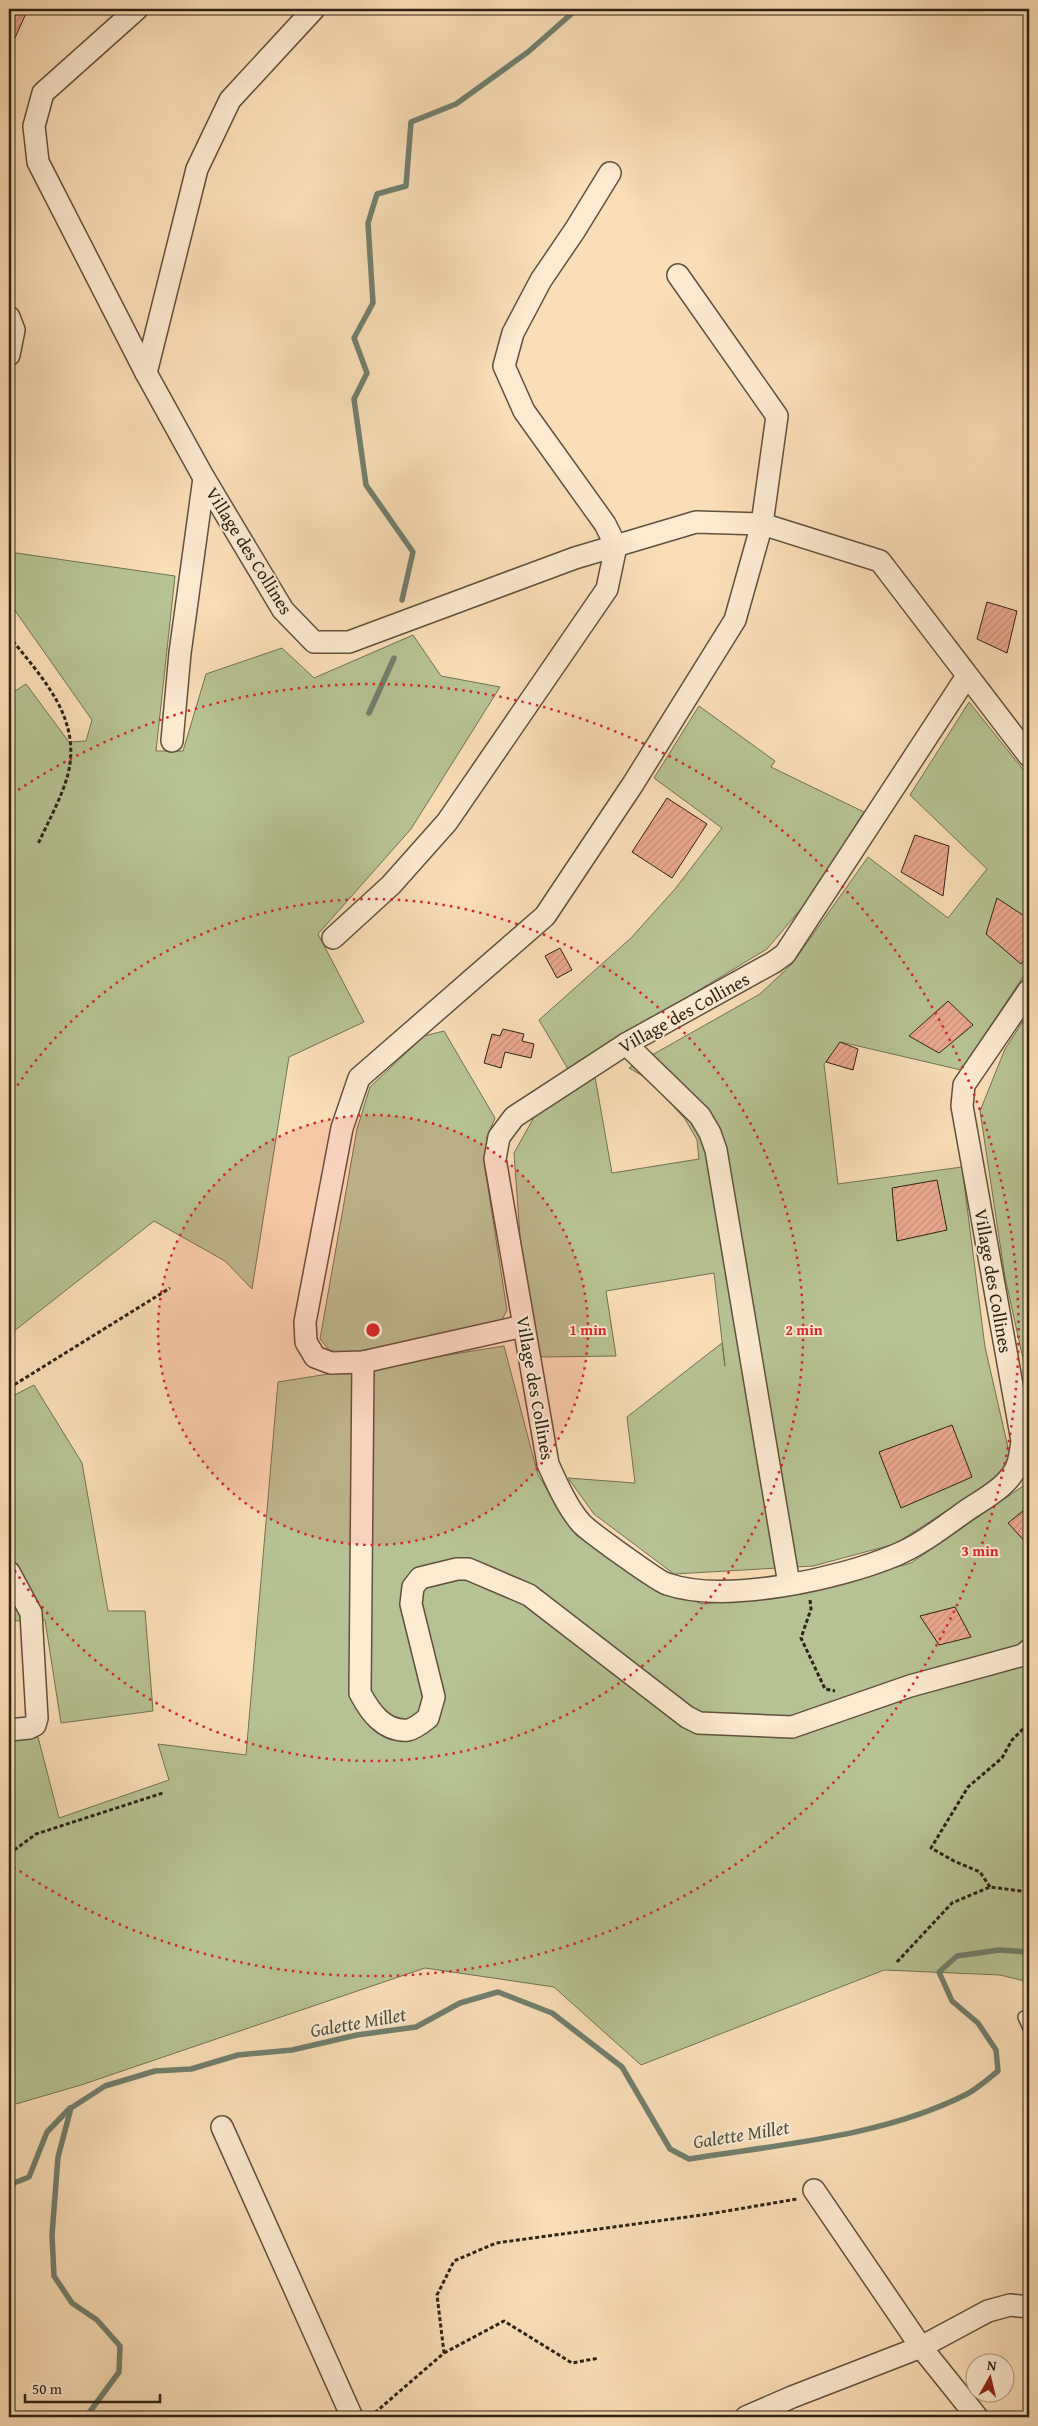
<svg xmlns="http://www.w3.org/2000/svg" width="1038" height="2426" font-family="'Gentium Book Plus',serif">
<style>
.green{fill:#b7c294;stroke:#727254}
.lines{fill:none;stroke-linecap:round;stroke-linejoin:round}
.stream{stroke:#717f6d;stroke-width:5.5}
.building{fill:url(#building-hatch);stroke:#2d2213}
.service-casing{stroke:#60513c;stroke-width:14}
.minor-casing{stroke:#60513c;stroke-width:24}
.path{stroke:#2d2213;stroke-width:3;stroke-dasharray:4 2.5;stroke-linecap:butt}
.service{stroke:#fcead1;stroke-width:11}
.minor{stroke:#fcead1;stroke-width:21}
.ring{fill:none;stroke:#d62828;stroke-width:2.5;stroke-dasharray:2.5 5}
.labels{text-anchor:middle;stroke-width:4;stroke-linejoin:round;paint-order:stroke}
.street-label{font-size:18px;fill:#2d2213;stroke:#fcead1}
.water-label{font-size:19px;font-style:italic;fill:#4f5040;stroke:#fcead1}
.centre{fill:#d62828;stroke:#fcead1;stroke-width:2.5}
.ring-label{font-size:15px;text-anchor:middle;font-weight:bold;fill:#d62828;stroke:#fcead1;stroke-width:4;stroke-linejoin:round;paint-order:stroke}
</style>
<defs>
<pattern id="building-hatch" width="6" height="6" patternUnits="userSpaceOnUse" patternTransform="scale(1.25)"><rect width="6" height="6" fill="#eba991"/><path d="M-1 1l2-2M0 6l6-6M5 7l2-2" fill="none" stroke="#ca917c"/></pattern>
</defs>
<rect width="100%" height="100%" fill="#fadeb8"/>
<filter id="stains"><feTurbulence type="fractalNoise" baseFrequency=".004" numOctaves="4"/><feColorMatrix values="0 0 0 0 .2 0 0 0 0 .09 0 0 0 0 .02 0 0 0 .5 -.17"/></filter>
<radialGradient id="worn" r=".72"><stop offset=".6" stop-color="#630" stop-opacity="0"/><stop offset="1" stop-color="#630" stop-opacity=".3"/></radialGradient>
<g class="green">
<polygon points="9,552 175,576 156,751 183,751 206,674 282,648 314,678 413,635 441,676 500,687 411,829 318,934 364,1022 289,1057 252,1289 225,1261 154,1221 9,1335 9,695 26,684 69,742 86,741 92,720 9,602"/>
<polygon points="969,702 1029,777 1029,968 961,1070 841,1042 824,1064 838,1184 962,1167 985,1347 1010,1456 1002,1475 895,1544 813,1566 674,1574 594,1514 568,1478 635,1483 627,1417 722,1343 725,1366 714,1273 606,1291 616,1356 542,1357 534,1341 520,1236 514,1153 537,1112 594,1071 612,1173 699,1159 697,1140 685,1119 648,1079 629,1068 760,994 792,964 868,857 948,918 987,869 910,795"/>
<polygon points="699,706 775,761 771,767 864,812 811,897 767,949 568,1069 539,1020 631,938 675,889 722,828 654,778"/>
<polygon points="1029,1012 1029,1386 1005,1277 980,1111 1005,1049"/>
<polygon points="444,1031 495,1118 487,1137 484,1162 507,1310 502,1320 489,1328 347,1355 329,1350 320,1339 357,1129 370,1087 424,1036"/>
<polygon points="504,1346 538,1475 576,1535 650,1587 703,1604 802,1594 911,1563 1029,1482 1029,1982 1000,1975 884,1970 641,2065 554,1987 425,1968 81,2085 9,2106 9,1739 38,1737 59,1818 169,1780 158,1744 246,1755 278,1382"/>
<polygon points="34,1385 82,1463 108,1611 145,1611 153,1711 61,1723 45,1620 9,1621 9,1398"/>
</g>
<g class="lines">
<g class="stream">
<polyline points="402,600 413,552 366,485 354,399 367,373 354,338 373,303 368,223 377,194 406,186 411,122 456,104 528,52 577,9"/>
<polyline points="369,713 394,658"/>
<polyline points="9,2185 29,2177 47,2132 70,2108"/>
<path d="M86 2417 119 2372 120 2346 97 2320 72 2303 54 2276 52 2235 58 2157 71 2108 105 2086 155 2071 191 2069 238 2055 292 2050 357 2035 416 2027 460 2003 498 1992 552 2013 622 2067 670 2149 689 2159C782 2144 882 2137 967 2094 978 2088 988 2079 998 2071L996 2050 978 2023 952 2001 939 1972 957 1956 999 1950 1029 1952"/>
</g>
</g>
<g class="building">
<polygon points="9,9 28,9 9,51"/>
<polygon points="987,602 1017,611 1007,653 977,639"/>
<polygon points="667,798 707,824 672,878 632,852"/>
<polygon points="915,835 949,846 943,896 901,872"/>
<polygon points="997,898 1029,919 1029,952 1021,964 986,934"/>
<polygon points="560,948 572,970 557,978 545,956"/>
<polygon points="948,1001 973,1025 939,1053 909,1036"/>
<polygon points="503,1029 524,1034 522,1041 534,1044 531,1058 505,1052 501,1068 484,1063 492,1034 500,1036"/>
<polygon points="840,1042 858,1049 853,1070 826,1062"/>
<polygon points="937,1180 947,1230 897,1241 892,1188"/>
<polygon points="952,1425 972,1477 901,1508 879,1452"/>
<polygon points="1029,1506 1029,1546 1008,1523"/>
<polygon points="955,1607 971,1637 939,1645 920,1616"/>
</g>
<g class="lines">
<defs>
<polyline id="service" points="1024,2017 1029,2028"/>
<g id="minor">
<polyline points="137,9 43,93 34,126 38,162 146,373 204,478 283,610 314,642 349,642 575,558 696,522 762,524 880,561 1029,756"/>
<polyline points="9,317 14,330 9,355"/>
<polyline points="146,373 197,169 230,100 314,9"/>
<path d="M967 676 785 954 774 962 626 1044 514 1117 499 1137 495 1159 548 1464C557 1484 567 1507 581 1523 588 1531 659 1582 667 1584 725 1604 839 1579 896 1555 920 1545 942 1528 963 1513 981 1500 1011 1486 1018 1463 1020 1456 1021 1448 1022 1441L962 1106 964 1085 1029 990"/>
<polyline points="172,741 180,653 204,478"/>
<polyline points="333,938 391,885 447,822 607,589 616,546 605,524 524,411 504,366 513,333 541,280 575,230 610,173"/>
<polyline points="626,1044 700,1116 710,1133 716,1150 789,1584"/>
<polyline points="523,1326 363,1362 331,1363 315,1357 306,1342 305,1322 342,1128 359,1078 545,916 633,784 735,620 762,524 777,416 678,275"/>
<path d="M363 1362 360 1693C370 1712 384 1732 408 1730 414 1729 423 1722 428 1718L434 1697 411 1604 413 1587 420 1578 457 1569H468L529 1595 687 1717 699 1723 792 1727 910 1686 1023 1655 1029 1650"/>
<polyline points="9,1572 31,1613 37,1718 35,1725 29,1728 9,1730"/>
<polyline points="222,2127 352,2417"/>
<polyline points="814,2190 921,2347 977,2417"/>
<polyline points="746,2417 792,2397 921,2347 988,2311 1010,2305 1029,2307"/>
</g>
</defs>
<use href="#service" class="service-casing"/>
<use href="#minor" class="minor-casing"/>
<g class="path">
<path d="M9 636C41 677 82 717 68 774 62 797 48 822 38 844"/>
<polyline points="9,1388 170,1288"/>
<polyline points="810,1600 811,1609 801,1638 825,1689 835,1691"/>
<polyline points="9,1854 36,1834 163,1793"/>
<polyline points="990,1887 980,1872 954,1861 931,1848 968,1787 1002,1758 1012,1740 1025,1727 1029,1718"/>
<polyline points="897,1962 952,1903 990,1887 1029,1892"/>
<polyline points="444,2353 504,2321 572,2363 599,2358"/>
<polyline points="370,2417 444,2353 437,2295 454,2261 496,2243 709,2214 797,2199"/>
</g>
<use href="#service" class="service"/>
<use href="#minor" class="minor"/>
</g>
<circle cx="373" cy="1330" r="215" fill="#d62828" fill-opacity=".12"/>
<g class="ring">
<circle cx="373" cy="1330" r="215"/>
<path d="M9 1098A431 431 0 1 1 9 1562"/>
<path d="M12 794A646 646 0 1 1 12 1866"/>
</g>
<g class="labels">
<g class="street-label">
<text transform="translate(249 551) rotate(58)" y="6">Village des Collines</text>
<text transform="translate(684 1013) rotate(-29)" y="6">Village des Collines</text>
<text transform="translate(993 1281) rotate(80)" y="6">Village des Collines</text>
<text transform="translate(535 1388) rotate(80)" y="6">Village des Collines</text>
</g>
<g class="water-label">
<text transform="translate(358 2022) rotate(-10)" y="7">Galette Millet</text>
<text transform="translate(741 2134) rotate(-9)" y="7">Galette Millet</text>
</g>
</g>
<circle cx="373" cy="1330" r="8" class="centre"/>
<g class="ring-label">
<text x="588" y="1335">1 min</text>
<text x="804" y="1335">2 min</text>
<text x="980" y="1556">3 min</text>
</g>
<rect width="1038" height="2426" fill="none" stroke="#fadeb8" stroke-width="30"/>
<rect x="10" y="10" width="1018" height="2406" fill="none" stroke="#2d2213" stroke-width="2.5"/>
<rect x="15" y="15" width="1008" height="2396" fill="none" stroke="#2d2213"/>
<g transform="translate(990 2378) rotate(8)"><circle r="24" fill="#fcead1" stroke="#a99a85"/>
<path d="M0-4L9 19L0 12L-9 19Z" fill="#8f2418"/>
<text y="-8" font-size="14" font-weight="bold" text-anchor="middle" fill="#2d2213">N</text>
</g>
<path d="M25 2394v8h135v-8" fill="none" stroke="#2d2213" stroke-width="2.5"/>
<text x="32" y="2394" font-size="15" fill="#2d2213" stroke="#fcead1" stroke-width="4" paint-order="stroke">50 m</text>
<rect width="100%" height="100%" filter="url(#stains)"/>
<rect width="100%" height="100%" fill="url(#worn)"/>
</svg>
